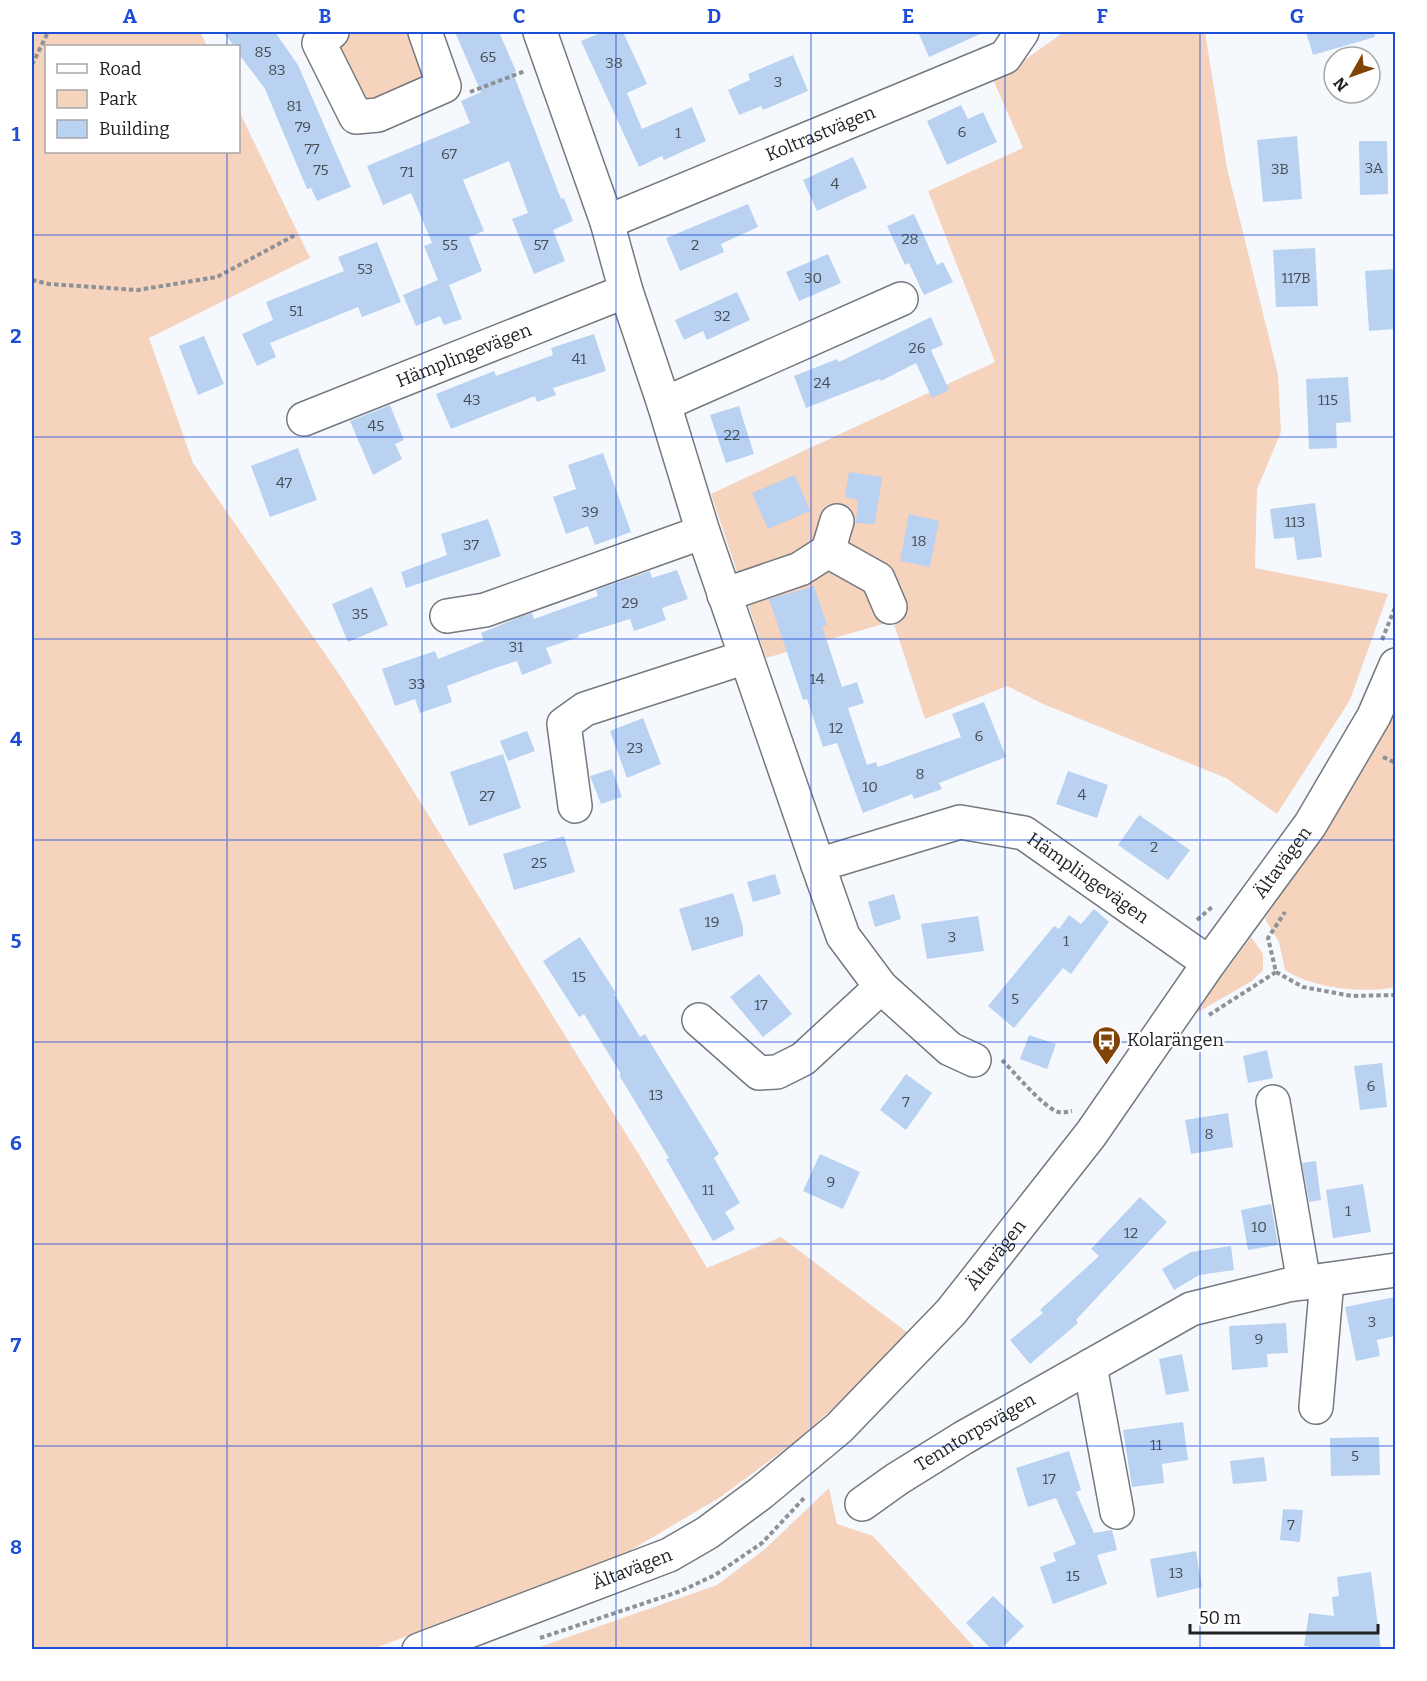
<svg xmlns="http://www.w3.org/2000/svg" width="1427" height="1681" font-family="Bitter,serif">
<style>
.green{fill:#f5d3bd}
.building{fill:#b9d2f1}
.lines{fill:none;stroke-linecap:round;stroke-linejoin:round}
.minor-casing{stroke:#74797e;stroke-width:36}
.major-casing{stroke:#74797e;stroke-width:36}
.path{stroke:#8e9195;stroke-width:4;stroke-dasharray:4.5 3;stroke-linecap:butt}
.minor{stroke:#fff;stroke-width:33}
.major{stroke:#fff;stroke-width:33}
.grid{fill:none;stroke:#1d4ed8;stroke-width:1.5;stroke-opacity:0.55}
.labels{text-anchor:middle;stroke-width:4.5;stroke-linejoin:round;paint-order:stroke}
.number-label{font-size:15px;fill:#464e57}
.street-label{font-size:18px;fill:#202224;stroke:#fff}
.poi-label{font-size:18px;fill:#202224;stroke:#fff;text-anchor:start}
.neatline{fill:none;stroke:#1d4ed8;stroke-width:2}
.grid-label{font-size:20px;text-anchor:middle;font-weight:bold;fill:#1d4ed8}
</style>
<rect width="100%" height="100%" fill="#f5f9fe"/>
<g class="green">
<polygon points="32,32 200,32 207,46 46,46 46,152 238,152 239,111 310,258 149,338 193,463 339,674 396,763 641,1158 707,1268 781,1237 912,1336 800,1438 719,1498 626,1553 373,1649 32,1650"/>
<polygon points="348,32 419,32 435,76 362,108 333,46"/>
<polygon points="1064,32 1205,32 1227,168 1278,374 1281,432 1257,489 1255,568 1388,594 1350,700 1277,814 1226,778 1043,704 1007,686 925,719 893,621 766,658 711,494 995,362 928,191 1023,148 994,82"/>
<path d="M1395 705V987C1363 994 1312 988 1285 970L1279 942 1265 919 1382 737Z"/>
<polygon points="1251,937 1263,954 1263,970 1252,981 1193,1015"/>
<polygon points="829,1488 837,1524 873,1536 976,1649 534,1649 717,1585 765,1549"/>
</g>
<g class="building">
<polygon points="223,32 275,32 298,65 351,187 317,201 311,188 307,189 265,89 238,53 238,46 234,46"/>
<polygon points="455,32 499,32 516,71 513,73 561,199 564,198 573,221 553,230 565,261 534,274 512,219 528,213 509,161 463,180 484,231 469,237 482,271 449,285 462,319 444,325 440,316 416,326 403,295 438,280 424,246 432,243 411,193 383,205 367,166 470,123 461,101 481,92"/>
<polygon points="603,32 623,32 647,84 627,93 642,129 692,107 706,141 664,160 662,156 639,167 581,41"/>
<polygon points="918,32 985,32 929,57"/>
<polygon points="1306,32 1374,32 1375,37 1313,55"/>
<polygon points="793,55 808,91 763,110 761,106 739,115 728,90 750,80 748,74"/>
<polygon points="961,105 968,119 983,112 997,142 947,165 927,121"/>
<polygon points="1297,136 1302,199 1263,202 1257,140"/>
<polygon points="1359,141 1387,141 1388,194 1360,195"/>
<polygon points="853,157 867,188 817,211 803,180"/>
<polygon points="748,204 758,227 721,244 724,252 680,271 666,238"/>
<polygon points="914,214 937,265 943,262 953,282 924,295 909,263 905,265 887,226"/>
<polygon points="377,242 401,302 362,317 358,307 270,343 276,357 257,366 242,334 273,320 266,302 344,271 338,257"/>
<polygon points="1315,248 1318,306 1276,307 1273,250"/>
<polygon points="828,254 841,283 799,301 786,272"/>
<polygon points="1395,269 1395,329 1369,331 1365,271"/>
<polygon points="737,292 750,320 707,340 703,331 684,340 675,320"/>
<polygon points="931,317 943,345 931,350 949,390 932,398 916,363 881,381 880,379 806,408 794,376 837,359 839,362"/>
<polygon points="594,334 606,371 553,388 556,395 537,402 535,396 451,429 436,394 494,371 496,376 553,355 551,348"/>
<polygon points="204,336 224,384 198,395 179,346"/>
<polygon points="1348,377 1351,422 1336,423 1337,448 1309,449 1306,379"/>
<polygon points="390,405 404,440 395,444 402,459 373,475 350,421"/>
<polygon points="739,406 754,454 726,463 710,415"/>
<polygon points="298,448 317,500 270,517 251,466"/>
<polygon points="603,453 631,532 595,545 588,526 566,534 553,497 576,489 568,465"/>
<polygon points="849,472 882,477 875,524 856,523 858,500 845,497"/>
<polygon points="795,475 810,511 768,529 752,493"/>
<polygon points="1315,503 1322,557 1297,560 1294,537 1274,539 1270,509"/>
<polygon points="909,514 939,521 930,567 900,561"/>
<polygon points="488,519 501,556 406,588 401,572 447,555 441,534"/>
<polygon points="677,570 688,599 662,608 666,620 634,631 630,619 578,635 579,637 546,648 552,663 522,675 517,661 495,668 447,686 452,702 420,713 415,699 395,706 382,669 435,651 438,659 484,641 481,633 522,616 532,613 534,619 598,596 596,590 650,571 652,578"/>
<polygon points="814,586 827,625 822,626 842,687 857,682 864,703 848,708 867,765 876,762 878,767 961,737 952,714 984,702 1006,757 939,783 942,789 914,799 912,794 863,813 837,743 823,747 807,699 803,700 769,599"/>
<polygon points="372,587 388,625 348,642 332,604"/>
<polygon points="643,718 661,764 627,778 610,731"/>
<polygon points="527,731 535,751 508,761 500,741"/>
<polygon points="503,754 521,808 469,826 450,772"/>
<polygon points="612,769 622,797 601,804 590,776"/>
<polygon points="1068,771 1108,785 1097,818 1056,804"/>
<polygon points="1139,815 1190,850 1168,880 1118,845"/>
<polygon points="564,836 575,872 514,890 503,854"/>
<polygon points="775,874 781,894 753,902 747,882"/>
<polygon points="733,893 743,927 743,936 692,951 679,909"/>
<polygon points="894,894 901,919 875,927 868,902"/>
<polygon points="1094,909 1109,922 1071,974 1063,968 1014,1028 988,1006 1054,926 1059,929 1069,915 1081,924"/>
<polygon points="978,916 984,951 927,959 921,924"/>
<polygon points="580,937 616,993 614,994 640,1037 645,1034 719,1154 714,1158 740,1203 725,1212 735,1229 713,1241 666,1159 669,1158 619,1075 621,1074 584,1014 579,1017 543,961"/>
<polygon points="759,974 792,1014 763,1037 730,997"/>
<polygon points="1029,1035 1056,1044 1047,1069 1020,1059"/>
<polygon points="1267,1050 1273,1078 1248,1083 1243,1056"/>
<polygon points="1382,1063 1387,1107 1360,1110 1354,1066"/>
<polygon points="906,1074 932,1093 906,1130 880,1110"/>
<polygon points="1228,1113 1233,1147 1191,1154 1185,1120"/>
<polygon points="820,1154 860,1172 843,1209 803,1191"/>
<polygon points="1316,1161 1321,1200 1309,1202 1302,1163"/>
<polygon points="1363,1184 1371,1232 1333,1238 1326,1190"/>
<polygon points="1140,1197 1167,1222 1076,1320 1078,1323 1030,1364 1010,1340 1043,1313 1040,1310 1099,1256 1091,1249"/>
<polygon points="1271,1204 1278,1245 1248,1250 1241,1210"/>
<polygon points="1231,1246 1234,1270 1199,1275 1174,1290 1162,1269 1191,1252"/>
<polygon points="1395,1297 1395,1336 1377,1340 1380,1356 1356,1361 1345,1307"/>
<polygon points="1286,1323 1288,1353 1267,1354 1268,1367 1232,1370 1229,1326"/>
<polygon points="1182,1354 1189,1391 1166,1395 1159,1359"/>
<polygon points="1183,1422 1188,1460 1162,1464 1164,1483 1132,1487 1123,1430"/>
<polygon points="1379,1437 1380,1475 1331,1476 1330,1438"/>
<polygon points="1069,1451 1081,1490 1076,1492 1094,1533 1112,1530 1117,1550 1097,1555 1107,1584 1053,1604 1040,1567 1056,1561 1053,1553 1076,1544 1056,1498 1028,1507 1016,1468"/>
<polygon points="1264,1457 1267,1481 1233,1484 1230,1461"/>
<polygon points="1283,1509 1303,1510 1300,1542 1280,1540"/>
<polygon points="1196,1551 1202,1587 1157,1598 1150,1559"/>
<polygon points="1371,1572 1381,1650 1333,1650 1304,1646 1309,1613 1334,1616 1332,1597 1339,1596 1337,1577"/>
<polygon points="993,1596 1024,1626 1000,1650 992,1650 966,1623"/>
</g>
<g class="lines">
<defs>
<g id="minor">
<polyline points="332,32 319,43 356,117 378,115 444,86 425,32"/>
<path id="s1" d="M540 32 607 222 626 291 664 404 703 532 818 865 960 822 1024 833 1209 963"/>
<path id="s2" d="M607 222 1005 57 1022 32"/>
<polyline points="664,404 901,299"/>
<path id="s3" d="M304 419 626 291"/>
<polyline points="828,551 878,579 890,607"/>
<polyline points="724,595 800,569 828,551 837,521"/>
<polyline points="447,616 485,610 703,532"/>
<polyline points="575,806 564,724 585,709 746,657"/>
<polyline points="818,865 843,936 881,987 950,1049 974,1060"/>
<polyline points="699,1020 759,1073 777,1072 803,1059 881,987"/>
<polyline points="1273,1102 1304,1283"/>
<polyline points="1090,1366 1117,1512"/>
<polyline points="1316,1407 1327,1280"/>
<path id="s4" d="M862 1504 897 1479 963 1438 1191 1309 1288 1285 1396 1270"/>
</g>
<g id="major">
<path id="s5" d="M419 1650 669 1555 707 1533 761 1493 839 1428 951 1312 1091 1134 1209 963 1310 825 1374 716 1396 665"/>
</g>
</defs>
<use href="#minor" class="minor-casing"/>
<use href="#major" class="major-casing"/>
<g class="path">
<polyline points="32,65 48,32"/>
<polyline points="470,92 525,71"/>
<polyline points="32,280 49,284 138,290 217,277 297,234"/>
<polyline points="1382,640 1396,605"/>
<polyline points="1383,757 1396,763"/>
<polyline points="1197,920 1212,907"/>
<polyline points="1276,972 1303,987 1352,996 1396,995"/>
<polyline points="1209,1015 1276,972 1268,938 1285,912"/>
<path d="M1002 1060C1015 1073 1042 1106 1058 1112 1063 1113 1067 1112 1072 1111"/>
<polyline points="540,1638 681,1591 715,1575 762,1543 806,1496"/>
</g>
<use href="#minor" class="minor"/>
<use href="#major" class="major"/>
</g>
<path class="grid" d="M227 32V46M422 32V1650M616 32V1650M811 32V1650M1005 32V1650M1200 32V1650M227 152V1650M32 235H1396M32 437H1396M32 639H1396M32 840H1396M32 1042H1396M32 1244H1396M32 1446H1396"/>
<defs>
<symbol id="bus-pin" viewBox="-11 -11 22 30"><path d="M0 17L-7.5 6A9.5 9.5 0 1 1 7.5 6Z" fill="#824306" stroke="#fff"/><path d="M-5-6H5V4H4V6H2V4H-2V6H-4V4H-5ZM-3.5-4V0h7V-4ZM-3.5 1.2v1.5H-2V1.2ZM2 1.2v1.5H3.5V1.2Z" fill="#fff"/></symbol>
</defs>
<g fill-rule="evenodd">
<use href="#bus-pin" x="1090" y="1024" width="33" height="45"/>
</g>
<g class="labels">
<g class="number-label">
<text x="263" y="57">85</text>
<text x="488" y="62">65</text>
<text x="614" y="68">38</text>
<text x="277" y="75">83</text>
<text x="778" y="87">3</text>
<text x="294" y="111">81</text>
<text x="303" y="132">79</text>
<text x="962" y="137">6</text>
<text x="678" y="138">1</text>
<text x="312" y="154">77</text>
<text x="449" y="159">67</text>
<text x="1374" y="173">3A</text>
<text x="1280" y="174">3B</text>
<text x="321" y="175">75</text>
<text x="407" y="177">71</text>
<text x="835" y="189">4</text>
<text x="910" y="244">28</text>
<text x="450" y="250">55</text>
<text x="541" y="250">57</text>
<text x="695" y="250">2</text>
<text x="365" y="274">53</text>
<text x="813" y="283">30</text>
<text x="1296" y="283">117B</text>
<text x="296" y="316">51</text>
<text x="722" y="321">32</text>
<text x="917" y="353">26</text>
<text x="579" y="364">41</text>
<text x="822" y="388">24</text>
<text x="472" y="405">43</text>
<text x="1328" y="405">115</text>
<text x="376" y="431">45</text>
<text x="732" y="440">22</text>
<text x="284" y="488">47</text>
<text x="590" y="517">39</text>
<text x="1295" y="527">113</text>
<text x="919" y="546">18</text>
<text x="471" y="550">37</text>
<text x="630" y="608">29</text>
<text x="360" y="619">35</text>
<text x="516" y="652">31</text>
<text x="817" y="684">14</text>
<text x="417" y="689">33</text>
<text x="836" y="733">12</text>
<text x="979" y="741">6</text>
<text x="635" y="753">23</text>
<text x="920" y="779">8</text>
<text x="870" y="792">10</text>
<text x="1082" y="800">4</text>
<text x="487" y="801">27</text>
<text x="1154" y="852">2</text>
<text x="539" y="868">25</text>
<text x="712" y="927">19</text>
<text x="952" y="942">3</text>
<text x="1066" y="946">1</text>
<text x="579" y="982">15</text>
<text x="1015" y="1004">5</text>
<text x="761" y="1010">17</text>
<text x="1371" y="1091">6</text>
<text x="656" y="1100">13</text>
<text x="906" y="1107">7</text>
<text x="1209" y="1139">8</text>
<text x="831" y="1187">9</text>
<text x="708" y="1195">11</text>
<text x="1348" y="1216">1</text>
<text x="1259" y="1232">10</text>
<text x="1131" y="1238">12</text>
<text x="1372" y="1327">3</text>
<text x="1259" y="1344">9</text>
<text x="1156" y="1450">11</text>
<text x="1355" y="1461">5</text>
<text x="1049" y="1484">17</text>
<text x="1291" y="1530">7</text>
<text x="1176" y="1578">13</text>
<text x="1073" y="1581">15</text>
</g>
<g class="street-label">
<text dy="6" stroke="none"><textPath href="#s2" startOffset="231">Koltrastvägen</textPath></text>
<text dy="6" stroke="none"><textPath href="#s3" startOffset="172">Hämplingevägen</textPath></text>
<text dy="6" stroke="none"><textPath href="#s5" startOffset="1200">Ältavägen</textPath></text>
<text dy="6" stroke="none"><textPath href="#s1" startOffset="1170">Hämplingevägen</textPath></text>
<text dy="6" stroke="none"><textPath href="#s5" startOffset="714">Ältavägen</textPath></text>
<text dy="6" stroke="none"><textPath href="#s4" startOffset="134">Tenntorpsvägen</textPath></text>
<text dy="6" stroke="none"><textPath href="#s5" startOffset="228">Ältavägen</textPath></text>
</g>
<g class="poi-label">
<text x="1127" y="1046">Kolarängen</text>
</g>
</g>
<rect width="1427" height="1681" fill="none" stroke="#ffffff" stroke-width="66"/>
<rect x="45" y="45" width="195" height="108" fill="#ffffff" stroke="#a6a7a7" stroke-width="1.5"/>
<rect x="57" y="64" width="30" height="9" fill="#ffffff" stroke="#a6a7a7" stroke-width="1.5"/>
<text x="99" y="75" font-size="18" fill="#202224">Road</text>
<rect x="57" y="90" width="30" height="18" fill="#f5d3bd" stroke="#a6a7a7" stroke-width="1.5"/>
<text x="99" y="105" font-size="18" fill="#202224">Park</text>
<rect x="57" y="120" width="30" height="18" fill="#b9d2f1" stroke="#a6a7a7" stroke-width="1.5"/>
<text x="99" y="135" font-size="18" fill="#202224">Building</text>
<g transform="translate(1352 75) rotate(230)"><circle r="28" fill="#ffffff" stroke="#a6a7a7" stroke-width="1.5"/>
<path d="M0-4.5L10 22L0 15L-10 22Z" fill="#824306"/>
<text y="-9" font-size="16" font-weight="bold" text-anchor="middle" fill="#202224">N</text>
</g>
<path d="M1190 1624v9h188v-9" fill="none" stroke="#202224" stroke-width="3"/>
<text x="1199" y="1624" font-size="18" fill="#202224" stroke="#ffffff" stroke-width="4.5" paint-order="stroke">50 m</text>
<rect x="33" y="33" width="1361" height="1615" class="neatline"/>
<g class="grid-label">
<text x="130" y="23">A</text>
<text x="325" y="23">B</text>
<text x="519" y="23">C</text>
<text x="714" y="23">D</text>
<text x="908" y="23">E</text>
<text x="1102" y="23">F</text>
<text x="1297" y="23">G</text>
<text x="16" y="141">1</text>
<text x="16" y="343">2</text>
<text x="16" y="545">3</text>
<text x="16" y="746">4</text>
<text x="16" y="948">5</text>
<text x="16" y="1150">6</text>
<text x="16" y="1352">7</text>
<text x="16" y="1554">8</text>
</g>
</svg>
